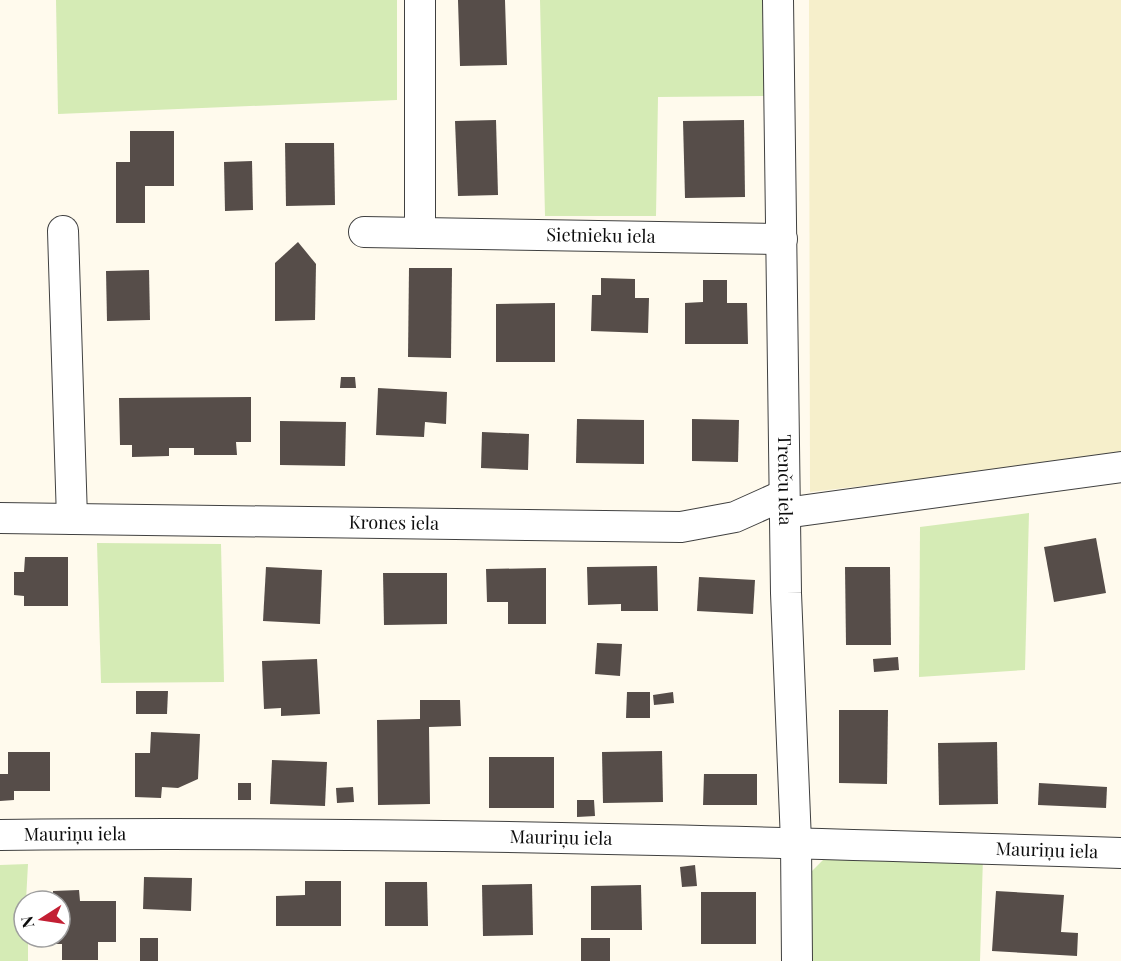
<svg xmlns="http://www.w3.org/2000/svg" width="1121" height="961" font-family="'Playfair Display',serif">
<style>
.farmland{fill:#f6efcb}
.green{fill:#d5ebb5}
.building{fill:#564d49}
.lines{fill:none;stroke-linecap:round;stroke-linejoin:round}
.minor-casing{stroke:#404040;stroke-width:32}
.minor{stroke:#fff;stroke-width:30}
.labels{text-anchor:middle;stroke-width:6;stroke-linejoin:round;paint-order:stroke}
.street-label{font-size:18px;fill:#0d0d0d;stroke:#fff}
</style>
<rect width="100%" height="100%" fill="#fffaed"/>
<polygon class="farmland" points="809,0 1121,0 1121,456 810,492"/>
<g class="green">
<polygon points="56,0 397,0 397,100 58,114"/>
<polygon points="540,0 766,0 768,96 658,97 656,216 545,216"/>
<polygon points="1029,513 1025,670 919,677 920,527"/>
<polygon points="97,543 221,544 224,682 101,683"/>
<polygon points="833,850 983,856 980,961 812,961 812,871"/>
<polygon points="28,864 24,937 28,937 28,961 0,961 0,865"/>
</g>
<g class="building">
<polygon points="458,0 505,0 507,65 460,66"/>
<polygon points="496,120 498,195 458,196 455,121"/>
<polygon points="744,120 745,197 685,198 683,121"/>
<polygon points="130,131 174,131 174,186 145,186 145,223 116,223 116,162 130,162"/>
<polygon points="285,143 334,143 335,205 286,206"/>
<polygon points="252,161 253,210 225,211 224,162"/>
<polygon points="298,242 316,264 315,320 275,321 275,263"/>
<polygon points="409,268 452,268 451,358 408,357"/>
<polygon points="149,270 150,320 107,321 106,271"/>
<polygon points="601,278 635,279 635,298 649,298 648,333 591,331 592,295 601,295"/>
<polygon points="703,280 727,280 727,303 747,303 748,344 685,344 685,303 703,302"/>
<polygon points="555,303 555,362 496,362 496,304"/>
<polygon points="341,377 355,377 356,388 340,388"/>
<polygon points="378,388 447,392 446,424 425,422 424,437 376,435"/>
<polygon points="251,397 251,442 236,442 237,455 194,455 194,448 169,448 169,456 132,457 132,445 120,445 119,398"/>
<polygon points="577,419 644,420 644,464 576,463"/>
<polygon points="692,419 739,420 738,462 692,461"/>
<polygon points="280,421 346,422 345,466 280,465"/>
<polygon points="482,432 529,434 528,470 481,468"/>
<polygon points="1096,538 1106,593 1054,602 1044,547"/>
<polygon points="25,557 68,557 68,606 24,606 24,596 14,595 14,572 24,572"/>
<polygon points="657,566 658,611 621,611 621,604 588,605 587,567"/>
<polygon points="266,567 322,570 320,624 263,621"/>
<polygon points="845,567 890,567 891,645 846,645"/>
<polygon points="546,568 546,624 508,624 508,602 487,602 486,569"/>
<polygon points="383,573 447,573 447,624 384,625"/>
<polygon points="699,577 755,580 753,614 697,611"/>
<polygon points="597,643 622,644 620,676 595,674"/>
<polygon points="898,657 899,670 874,672 873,659"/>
<polygon points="317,659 320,714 281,716 281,708 264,709 262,661"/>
<polygon points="136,691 168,691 167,714 136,714"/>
<polygon points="627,692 650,692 650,718 626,718"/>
<polygon points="673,692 674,703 654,705 653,695"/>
<polygon points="420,700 460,700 461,726 429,727 430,804 378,805 377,720 420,719"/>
<polygon points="839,710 888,710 887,784 839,783"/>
<polygon points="151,732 200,734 198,779 178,788 162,787 161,798 135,797 135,753 150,753"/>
<polygon points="997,742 998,804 939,805 938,743"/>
<polygon points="662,751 663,802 603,803 602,752"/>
<polygon points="8,752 50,752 50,791 14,791 14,800 0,801 0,774 8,774"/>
<rect x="489" y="757" width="65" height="51"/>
<polygon points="272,760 327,762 325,806 270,804"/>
<polygon points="704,774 757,774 757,805 703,805"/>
<rect x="238" y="783" width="13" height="17"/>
<polygon points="1039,783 1107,787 1106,808 1038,805"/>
<polygon points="353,787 354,802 337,803 336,788"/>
<polygon points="577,800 594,800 595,816 577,817"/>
<polygon points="695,865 697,886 682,887 680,867"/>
<polygon points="144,877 192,878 191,911 143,909"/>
<polygon points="305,881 341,881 341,926 276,926 276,896 305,895"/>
<polygon points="385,882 427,882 428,926 385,926"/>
<polygon points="532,884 533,935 483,936 482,885"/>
<polygon points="641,885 642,930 591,930 591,886"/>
<polygon points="79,890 80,901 116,901 116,942 98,942 98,960 62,960 62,944 53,944 52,937 60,937 60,901 53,901 53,891"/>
<polygon points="996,891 1064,895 1061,932 1078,933 1077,956 992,951"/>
<rect x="701" y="892" width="55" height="52"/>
<rect x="140" y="938" width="18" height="23"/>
<rect x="581" y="938" width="29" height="23"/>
</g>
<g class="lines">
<defs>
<g id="minor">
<path id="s1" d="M778 0 786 593 796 842 797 961"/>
<polyline points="63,231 72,519"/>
<path id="s2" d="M364 232 782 239"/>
<polyline points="420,233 420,0"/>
<polyline points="785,513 1121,467"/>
<path id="s3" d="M0 518 681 527 735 517 784 495"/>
<path id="s4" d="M0 835C374 831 748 841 1121 853"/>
</g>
</defs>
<use href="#minor" class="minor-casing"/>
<use href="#minor" class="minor"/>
</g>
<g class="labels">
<g class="street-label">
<text dy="6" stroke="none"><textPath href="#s2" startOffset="237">Sietnieku iela</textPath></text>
<text dy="6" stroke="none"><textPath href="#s1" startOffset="480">Trenču iela</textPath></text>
<text dy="6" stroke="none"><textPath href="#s3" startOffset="394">Krones iela</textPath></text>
<text dy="6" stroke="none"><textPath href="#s4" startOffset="75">Mauriņu iela</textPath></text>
<text dy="6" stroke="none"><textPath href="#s4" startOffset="561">Mauriņu iela</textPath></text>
<text dy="6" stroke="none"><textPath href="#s4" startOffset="1047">Mauriņu iela</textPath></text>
</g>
</g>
<g transform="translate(42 919) rotate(258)"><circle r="28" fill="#ffffff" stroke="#9e9e9e" stroke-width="1.5"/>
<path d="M0-4.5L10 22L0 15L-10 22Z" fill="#c31f33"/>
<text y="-9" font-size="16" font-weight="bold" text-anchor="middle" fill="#0d0d0d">N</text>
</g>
</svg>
